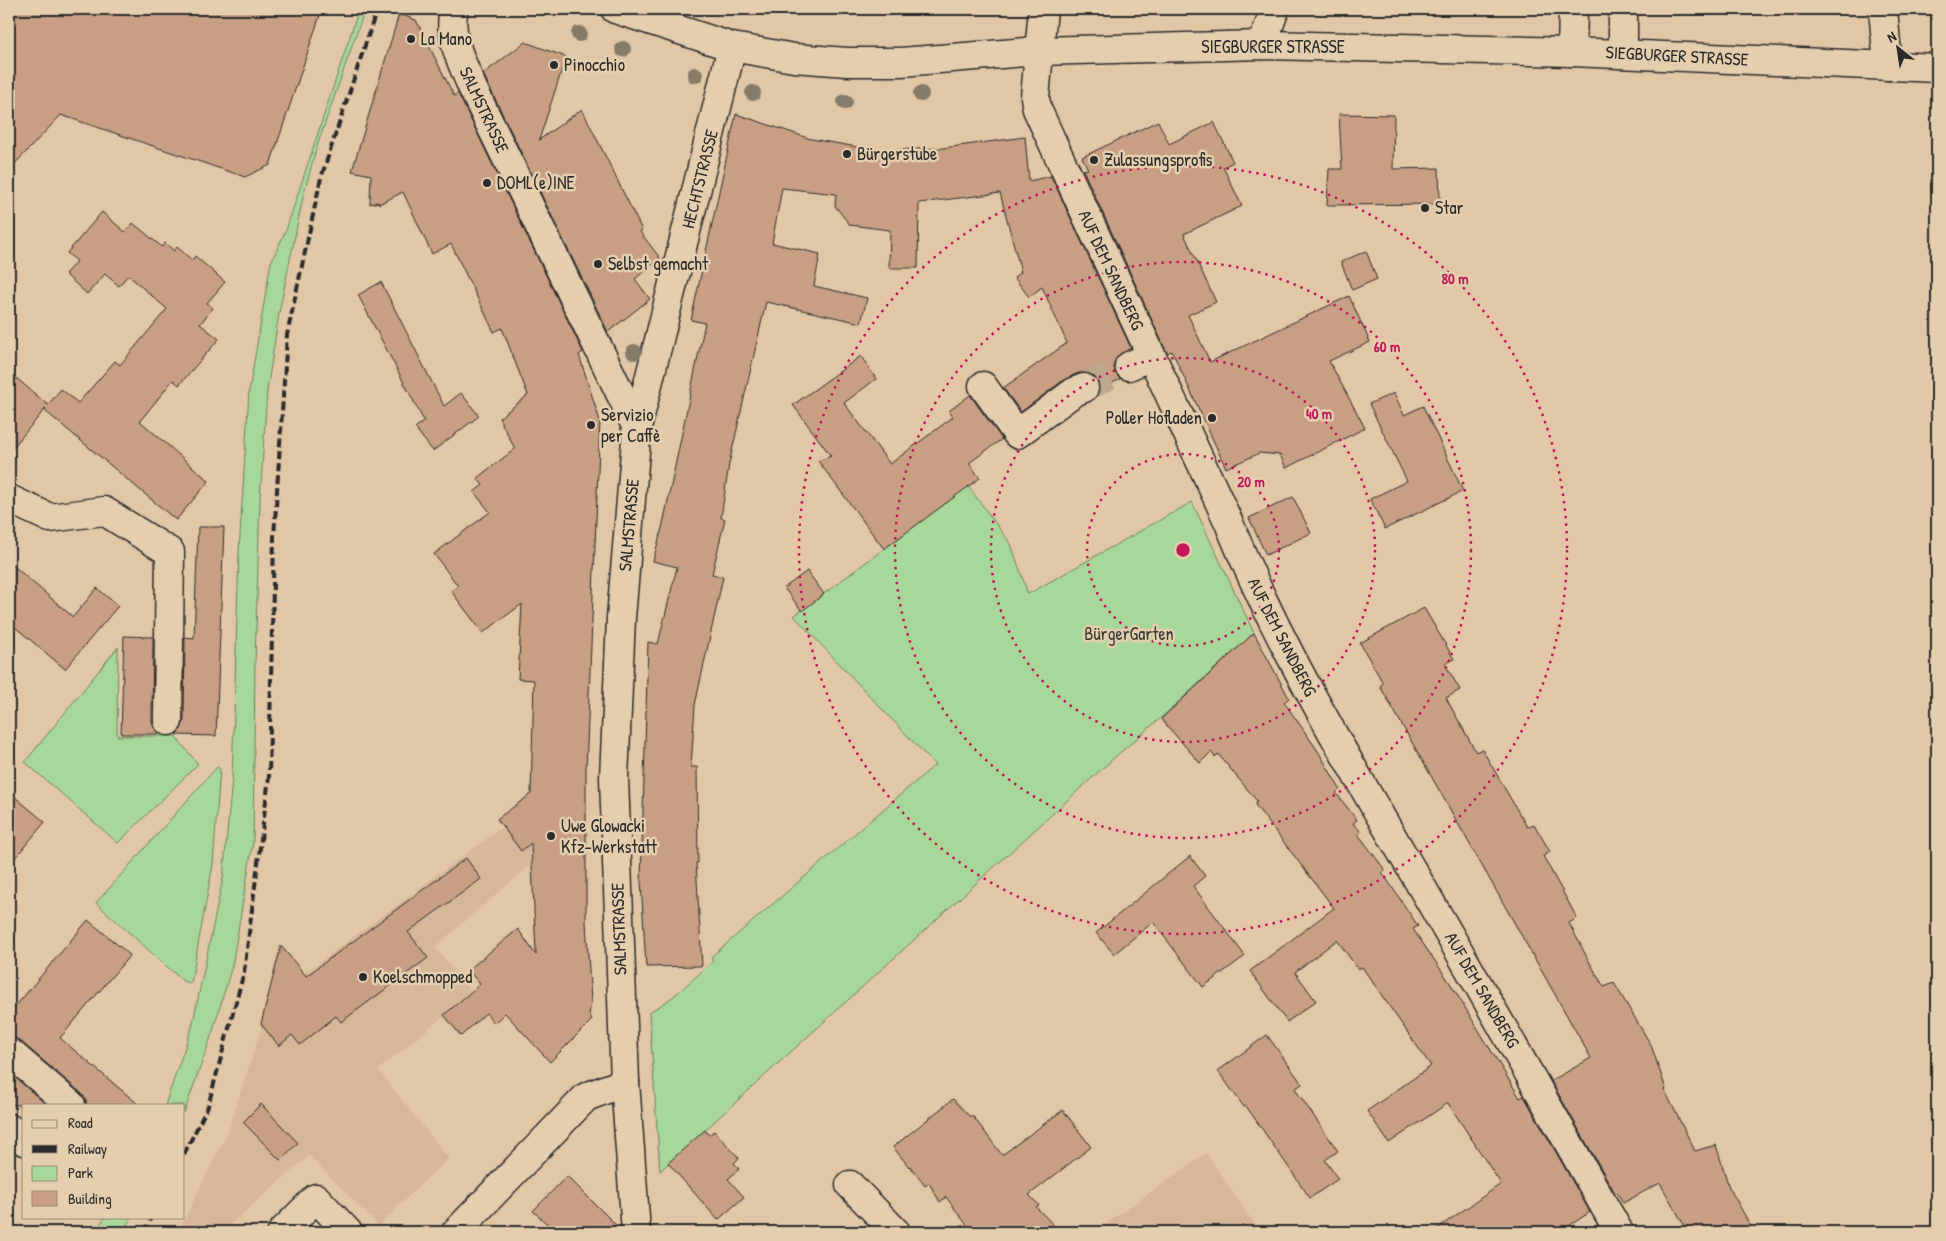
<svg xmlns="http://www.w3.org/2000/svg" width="1946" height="1241" font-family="'Patrick Hand',sans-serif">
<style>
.built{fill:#d6b899}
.green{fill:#a7d899;stroke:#698262}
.building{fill:#c89f82;stroke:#2b2b2b}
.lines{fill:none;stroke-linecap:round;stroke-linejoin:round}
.minor-tunnel{stroke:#bda88d;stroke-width:28;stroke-dasharray:28 14;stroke-linecap:butt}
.minor-casing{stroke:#2b2b2b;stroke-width:31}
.major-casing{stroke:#2b2b2b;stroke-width:31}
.minor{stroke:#e4cead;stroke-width:28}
.major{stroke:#e4cead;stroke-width:28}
.rail{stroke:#2b2b2b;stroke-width:4;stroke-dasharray:8 4;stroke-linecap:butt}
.tree{fill:#847b68}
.ring{fill:none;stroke:#c2185b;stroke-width:2.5;stroke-dasharray:2.5 5}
.poi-dot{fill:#2b2b2b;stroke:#e4cead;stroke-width:2}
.labels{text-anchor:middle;stroke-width:5;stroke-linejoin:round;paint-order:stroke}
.poi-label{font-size:18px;fill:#2b2b2b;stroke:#e4cead;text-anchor:start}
.street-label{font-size:18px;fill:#2b2b2b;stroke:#e4cead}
.park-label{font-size:18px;fill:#373c36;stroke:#e4cead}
.centre{fill:#c2185b;stroke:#e4cead;stroke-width:2.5}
.ring-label{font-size:15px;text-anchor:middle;font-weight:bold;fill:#c2185b;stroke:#e4cead;stroke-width:5;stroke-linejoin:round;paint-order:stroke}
</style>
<rect width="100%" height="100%" fill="#e2c7a6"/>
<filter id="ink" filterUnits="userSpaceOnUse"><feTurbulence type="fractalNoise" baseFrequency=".02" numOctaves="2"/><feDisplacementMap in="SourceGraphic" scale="10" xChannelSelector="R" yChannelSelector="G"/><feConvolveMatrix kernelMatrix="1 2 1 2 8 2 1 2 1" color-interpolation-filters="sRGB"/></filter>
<g filter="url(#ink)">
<g class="built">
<polygon points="532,805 534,862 435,947 472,993 378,1070 449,1159 422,1183 379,1226 309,1156 222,1232 178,1232 228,1131 271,998"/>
<polygon points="1206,1153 1260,1232 1094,1232"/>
</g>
<g class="green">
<polygon points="359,9 365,9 316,149 303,197 279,313 267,391 260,499 255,662 253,842 232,966 212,1034 184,1113 184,1105 165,1105 192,1027 223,878 232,779 239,552 249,391 271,262 286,230"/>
<path d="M968 486 1011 544 1028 594 1192 502 1254 633 1163 716 1115 757 660 1171 649 1012C673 1000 693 979 713 961L711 957 935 765 794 616Z"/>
<polygon points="118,647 117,736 175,736 198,764 118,843 25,762"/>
<polygon points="217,767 220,769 213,864 191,983 183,981 96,903"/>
<polygon points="105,1217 132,1217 122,1232 95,1232"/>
</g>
<g class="building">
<polygon points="9,9 322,9 270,165 245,177 61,115 9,170"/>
<polygon points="399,14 416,20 454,96 458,93 583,352 579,355 600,421 586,770 586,922 591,1002 589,1015 592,1020 550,1062 505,1013 494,1023 486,1013 461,1036 444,1015 480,984 468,970 518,929 536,955 531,843 521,851 497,819 531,794 534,680 518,679 522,604 483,633 451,591 458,586 434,554 490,512 474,492 483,485 477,478 515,449 499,418 528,395 502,328 494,332 451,244 432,254 403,192 379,204 378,202 370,204 371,175 352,171"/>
<polygon points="525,42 566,57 539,140 582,109 642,230 640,232 660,258 635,279 650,299 608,332 483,74"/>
<polygon points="736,114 811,139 869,149 891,150 943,148 1025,137 1029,181 1051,176 1131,348 1117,357 1114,364 1115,372 1120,379 1099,390 1098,382 1093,375 1086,373 1078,373 1065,379 1021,412 1003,388 1067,343 1042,287 1029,297 1014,277 1021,272 1000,193 919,203 918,268 889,268 890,230 850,225 835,206 836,194 782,188 772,243 820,254 814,286 867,298 861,323 766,302 729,464 721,518 725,519 712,574 723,577 695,705 691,767 697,767 698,863 696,863 702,966 646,967 641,881 648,642 658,644 677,567 653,561 663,524 705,323 691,320"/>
<polygon points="1339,114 1394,115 1393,169 1439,168 1440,204 1327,205 1329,169 1342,169"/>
<polygon points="1158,121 1169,144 1214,122 1233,162 1223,167 1242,206 1184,234 1216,302 1188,315 1210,362 1349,296 1370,342 1329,361 1365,428 1286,468 1280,455 1260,453 1226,468 1172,351 1167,353 1083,170 1088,169 1082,157"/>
<polygon points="102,212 125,232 133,223 162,247 165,243 174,251 177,247 192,260 195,256 225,282 207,303 213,308 200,324 219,339 179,385 173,380 140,421 209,481 176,520 44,410 46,408 9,452 9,372 48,405 61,389 78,403 115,361 120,365 167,309 128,275 119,286 105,274 87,294 65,274 77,261 67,253"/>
<polygon points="1366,251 1377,279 1352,290 1341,262"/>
<polygon points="381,282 444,406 461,393 479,416 433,451 415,428 424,421 358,295"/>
<polygon points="861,356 876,379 844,403 890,464 953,417 949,411 970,395 1002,439 969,463 980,478 884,549 818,461 831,456 793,405"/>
<polygon points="1394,393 1404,415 1423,406 1463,491 1385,529 1370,499 1407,481 1369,404"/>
<polygon points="1293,497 1311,533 1266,555 1249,518"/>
<polygon points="198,527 224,527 216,736 176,735 181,729 184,721 185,637 194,638"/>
<polygon points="9,562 73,617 97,588 118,606 65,669 9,622"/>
<polygon points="807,571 824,594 802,611 784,588"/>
<polygon points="1424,608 1454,659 1445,664 1460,690 1446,698 1476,752 1482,749 1527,827 1534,824 1550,852 1543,856 1577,918 1569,923 1590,963 1604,987 1614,983 1651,1045 1666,1089 1664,1089 1695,1151 1716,1145 1729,1187 1754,1232 1688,1232 1660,1183 1623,1203 1617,1192 1615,1193 1551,1081 1591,1058 1380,686 1383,683 1360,643"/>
<polygon points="1254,633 1289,698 1284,702 1318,751 1340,789 1336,793 1357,820 1353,823 1361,832 1358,834 1385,870 1382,872 1418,926 1413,929 1450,983 1520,1098 1524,1096 1590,1212 1560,1232 1432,1232 1501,1184 1448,1103 1389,1143 1367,1111 1431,1066 1362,967 1358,969 1337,940 1295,972 1316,1001 1287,1022 1250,971 1334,908 1256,806 1255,803 1257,801 1218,754 1215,757 1211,752 1200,763 1161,719"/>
<polygon points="124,636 153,637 152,721 154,728 160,734 121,734"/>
<polygon points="9,792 45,822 9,865"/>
<polygon points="1190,856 1205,876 1193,886 1245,956 1203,987 1153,922 1114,954 1096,933"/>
<polygon points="466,858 481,879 408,932 428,958 341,1022 336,1016 300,1045 292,1035 279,1046 261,1024 281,946 306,976"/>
<polygon points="88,920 130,955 60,1038 139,1105 86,1105 86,1099 81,1093 19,1040 9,1037 9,1014"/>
<polygon points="1267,1035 1302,1084 1295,1089 1338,1151 1325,1160 1338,1179 1310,1198 1246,1106 1244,1107 1218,1071"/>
<polygon points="9,1072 47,1105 9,1105"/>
<polygon points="953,1099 970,1117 972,1115 1002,1155 1063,1110 1091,1147 1029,1195 1039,1205 1036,1207 1060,1232 972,1232 946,1197 940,1202 929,1183 925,1186 910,1166 909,1167 893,1147"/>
<polygon points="261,1104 298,1143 280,1160 243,1122"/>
<polygon points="705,1130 709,1135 714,1131 739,1158 734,1163 739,1169 728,1179 744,1197 718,1220 668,1163"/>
<polygon points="567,1176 620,1229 620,1232 556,1232 533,1211"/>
</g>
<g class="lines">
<polyline class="minor-tunnel" points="1084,388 1129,366"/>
<defs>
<g id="minor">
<path d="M454 9C447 35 463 65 473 89L637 428"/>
<path d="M1043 9 1035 97 1037 109 1229 523C1278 645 1347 759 1413 872 1483 992 1551 1112 1619 1232"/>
<polyline points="1883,9 1888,66"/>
<polyline points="1262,45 1275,9"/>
<polyline points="1572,52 1573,9"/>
<polyline points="1623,54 1623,9"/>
<polyline points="1129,366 1151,356"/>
<polyline points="983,386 1017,434 1074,392 1084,388"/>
<polyline points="9,499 50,518 104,511 170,552 168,721"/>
<polyline points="9,1052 71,1105"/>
<polyline points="9,1128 24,1141"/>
<polyline points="850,1185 896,1232"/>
<polyline points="282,1232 316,1198 348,1232"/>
<polyline points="456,1232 586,1097 625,1082"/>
<polyline points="636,1232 625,1082 614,778 621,618 637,428 732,47"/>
</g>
<polyline id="major" points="615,9 732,47 794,58 847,62 901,62 1039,51 1262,45 1572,52 1937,68"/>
</defs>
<use href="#minor" class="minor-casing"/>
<use href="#major" class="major-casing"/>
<use href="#minor" class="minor"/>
<use href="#major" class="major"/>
<g class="rail">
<polyline points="184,1154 208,1106 244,972 269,777 274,537 287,335 321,178 377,9"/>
<polyline points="144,1232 152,1217"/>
</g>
</g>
<g class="tree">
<circle cx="579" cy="34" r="8"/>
<circle cx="623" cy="49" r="8"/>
<circle cx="695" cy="75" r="8"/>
<circle cx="753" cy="93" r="8"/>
<circle cx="921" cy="94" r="8"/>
<circle cx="845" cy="102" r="8"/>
<circle cx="634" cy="352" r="8"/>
</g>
</g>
<g class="ring">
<circle cx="1183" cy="550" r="96"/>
<circle cx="1183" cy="550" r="192"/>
<circle cx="1183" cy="550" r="288"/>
<circle cx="1183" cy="550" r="384"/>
</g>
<g class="poi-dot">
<circle cx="411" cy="39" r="5"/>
<circle cx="554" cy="65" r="5"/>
<circle cx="847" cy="154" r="5"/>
<circle cx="1094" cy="160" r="5"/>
<circle cx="487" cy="183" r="5"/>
<circle cx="1425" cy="208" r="5"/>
<circle cx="598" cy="264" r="5"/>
<circle cx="1212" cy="418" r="5"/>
<circle cx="591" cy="425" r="5"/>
<circle cx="551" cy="836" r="5"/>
<circle cx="363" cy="977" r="5"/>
</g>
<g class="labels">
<g class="poi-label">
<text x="421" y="45">La Mano</text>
<text x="564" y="71">Pinocchio</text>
<text x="857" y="160">Bürgerstube</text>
<text x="1104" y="166">Zulassungsprofis</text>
<text x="497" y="189">DOML(e)INE</text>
<text x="1435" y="214">Star</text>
<text x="608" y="270">Selbst gemacht</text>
<text x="601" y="421">Servizio<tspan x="601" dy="21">per Caffè</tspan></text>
<text x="1202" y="424" text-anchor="end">Poller Hofladen</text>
<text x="561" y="832">Uwe Glowacki<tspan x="561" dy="21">Kfz-Werkstatt</tspan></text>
<text x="373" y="983">Koelschmopped</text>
</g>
<g class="street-label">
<text x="1273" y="53">SIEGBURGER STRASSE</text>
<text transform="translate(1677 56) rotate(3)" y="6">SIEGBURGER STRASSE</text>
<text transform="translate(484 110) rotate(65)" y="6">SALMSTRASSE</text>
<text transform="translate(700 179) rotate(-76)" y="6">HECHTSTRASSE</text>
<text transform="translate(1111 270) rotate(65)" y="6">AUF DEM SANDBERG</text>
<text transform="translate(629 525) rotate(-85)" y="6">SALMSTRASSE</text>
<text transform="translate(1282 637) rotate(63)" y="6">AUF DEM SANDBERG</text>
<text transform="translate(619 929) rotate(-92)" y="6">SALMSTRASSE</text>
<text transform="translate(1482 990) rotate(60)" y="6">AUF DEM SANDBERG</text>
</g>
<g class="park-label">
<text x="1129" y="640">BürgerGarten</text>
</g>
</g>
<circle cx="1183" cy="550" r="8" class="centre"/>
<g class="ring-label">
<text x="1455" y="284">80 m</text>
<text x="1387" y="352">60 m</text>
<text x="1319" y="419">40 m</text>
<text x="1251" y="487">20 m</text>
</g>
<rect width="1946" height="1241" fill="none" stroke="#e4cead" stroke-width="30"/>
<rect x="15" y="15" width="1916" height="1211" fill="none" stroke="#2b2b2b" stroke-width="2" filter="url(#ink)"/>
<rect x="22" y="1104" width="162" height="115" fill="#e4cead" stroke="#9a8d79"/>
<rect x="32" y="1120" width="25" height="8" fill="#e4cead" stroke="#9a8d79"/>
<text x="68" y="1128" font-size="15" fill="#2b2b2b">Road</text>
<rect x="32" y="1145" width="25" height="8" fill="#2b2b2b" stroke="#9a8d79"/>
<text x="68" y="1154" font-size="15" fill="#2b2b2b">Railway</text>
<rect x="32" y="1166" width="25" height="15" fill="#a7d899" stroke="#9a8d79"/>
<text x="68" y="1178" font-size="15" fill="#2b2b2b">Park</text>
<rect x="32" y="1191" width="25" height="15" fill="#c89f82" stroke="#9a8d79"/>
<text x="68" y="1204" font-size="15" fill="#2b2b2b">Building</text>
<g transform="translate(1898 48) rotate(330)" stroke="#e4cead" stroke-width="4" paint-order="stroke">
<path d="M0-4L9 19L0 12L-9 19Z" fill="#2b2b2b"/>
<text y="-8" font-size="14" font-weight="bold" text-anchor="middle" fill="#2b2b2b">N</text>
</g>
</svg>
